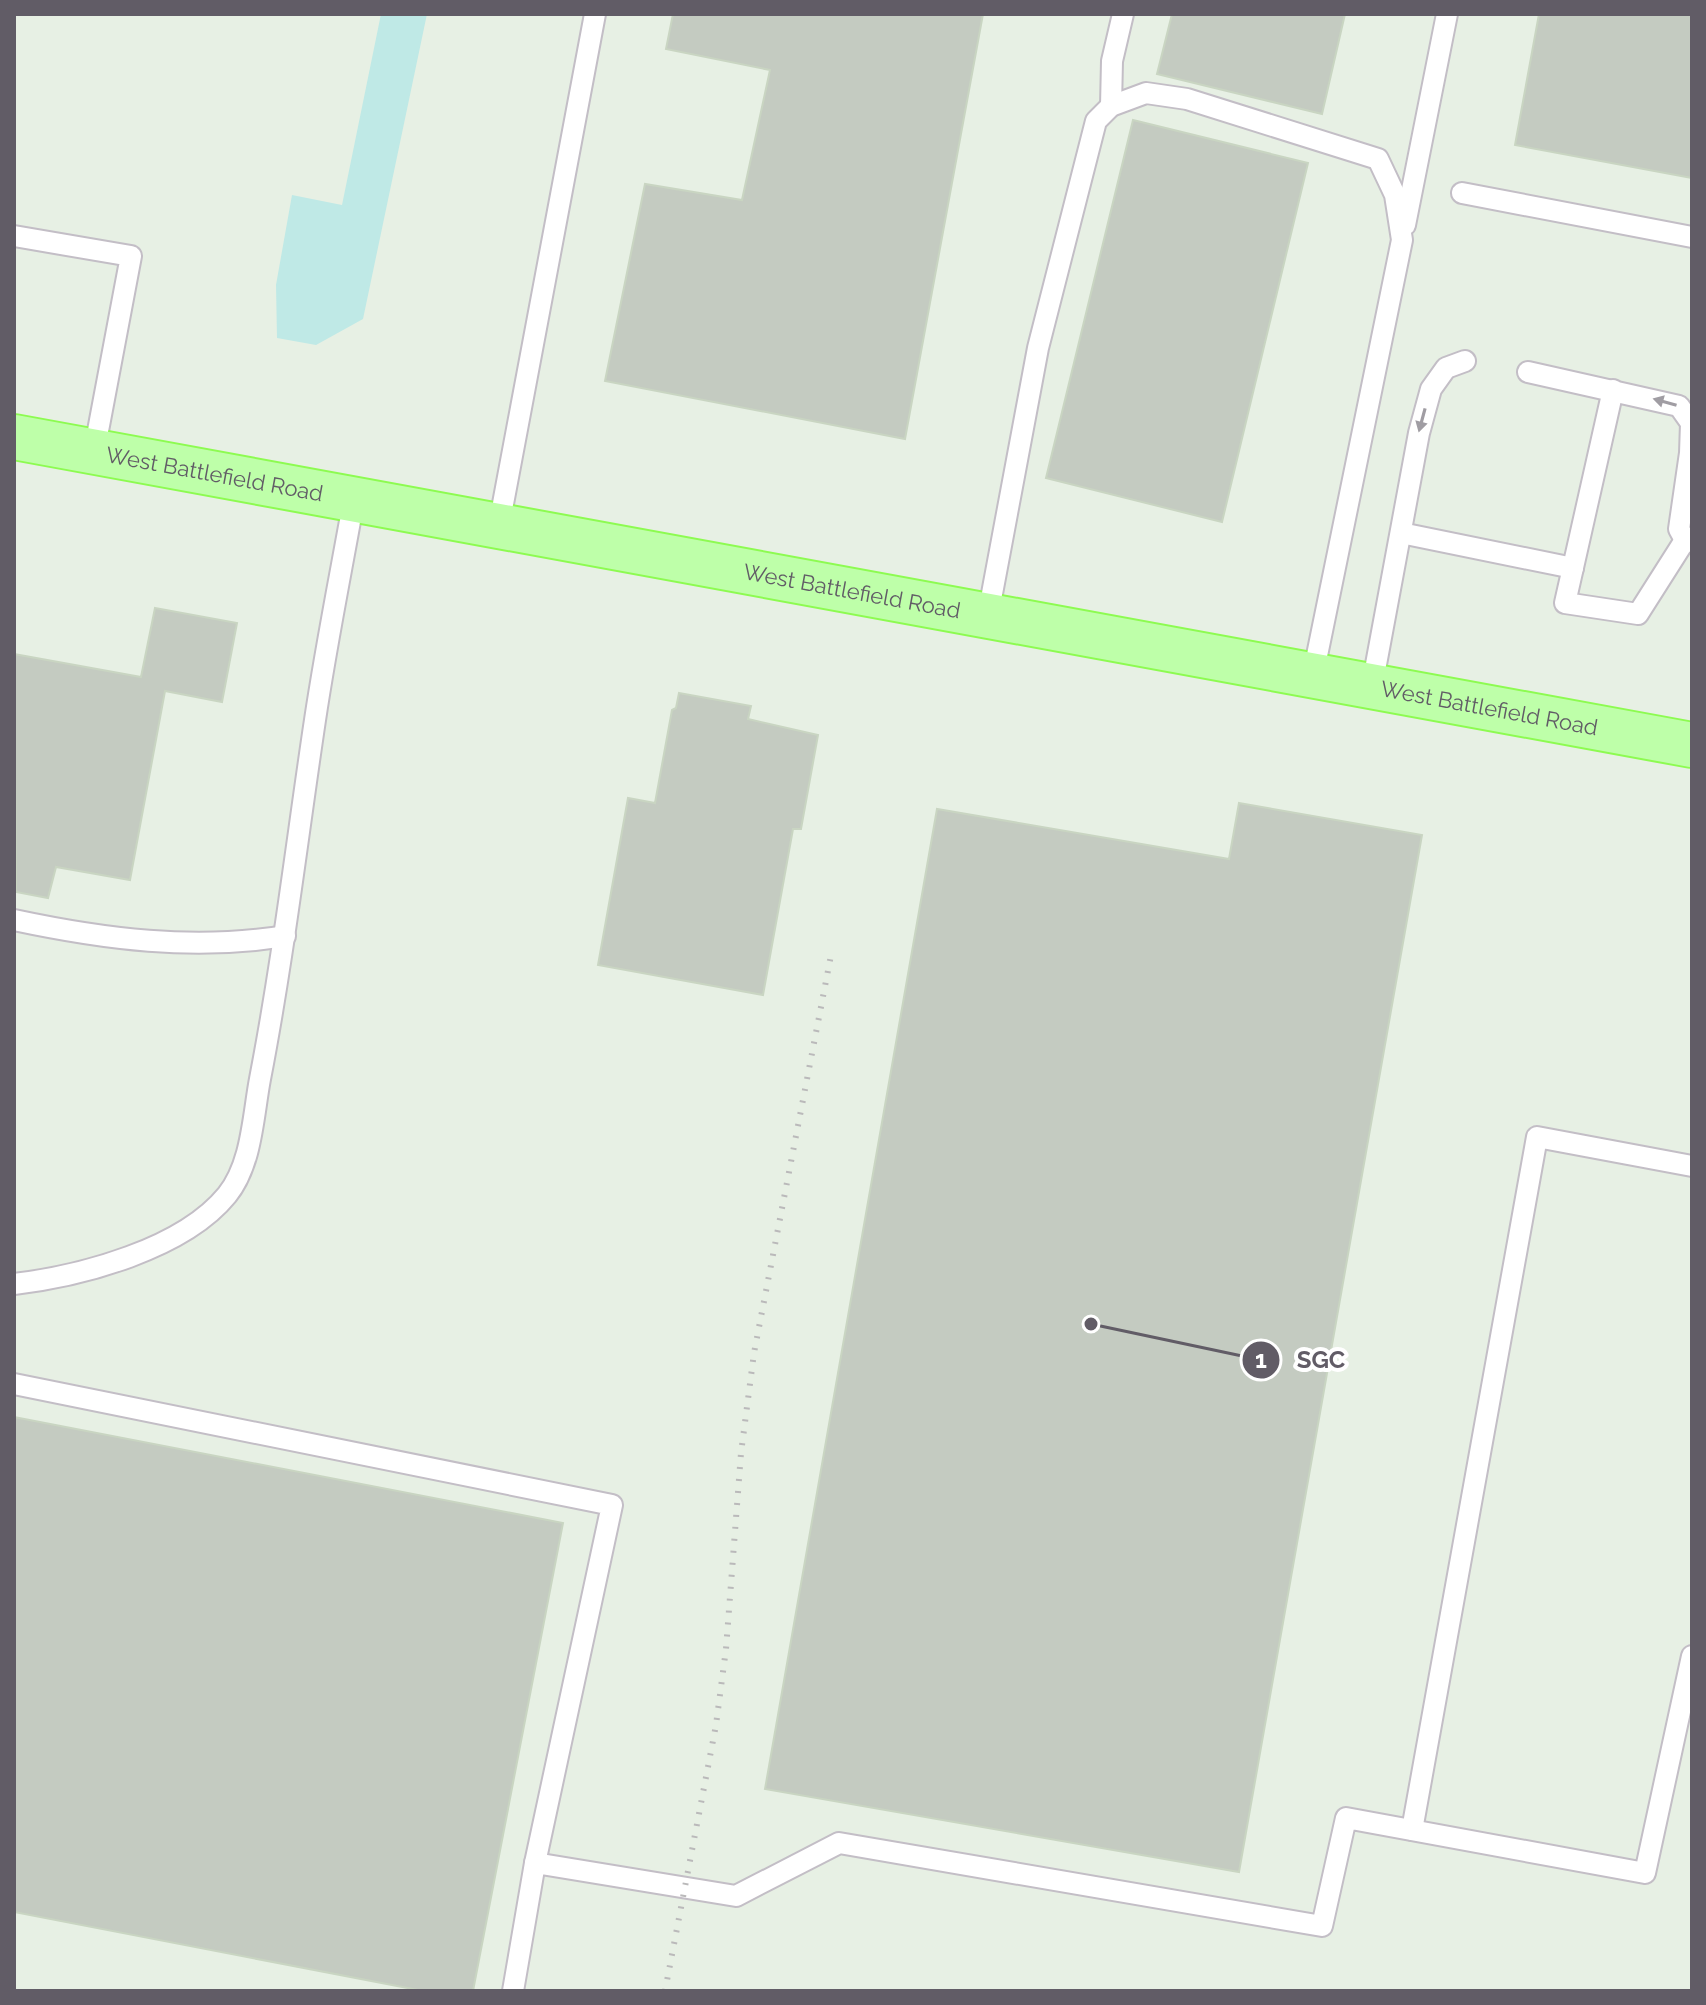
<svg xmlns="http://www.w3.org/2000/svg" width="1706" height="2005" font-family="Raleway,sans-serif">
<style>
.green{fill:#bfe9e6}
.building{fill:#c4cbc1;stroke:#c9d5c2;stroke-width:2}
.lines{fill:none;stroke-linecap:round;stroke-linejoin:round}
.lane-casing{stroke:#c3bec6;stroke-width:24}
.primary-casing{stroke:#8dfb51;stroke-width:48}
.lane{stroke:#fff;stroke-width:20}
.primary{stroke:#beffa9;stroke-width:44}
.rail{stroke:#bab9ba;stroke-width:6;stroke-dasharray:2 10;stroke-linecap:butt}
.oneway{fill:#a09da3}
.labels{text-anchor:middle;stroke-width:8;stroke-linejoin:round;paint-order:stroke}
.street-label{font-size:22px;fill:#615c66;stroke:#fff}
.leader{fill:none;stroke:#615c66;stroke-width:3}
.callout-dot{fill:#615c66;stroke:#fff;stroke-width:3}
.mark-label{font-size:24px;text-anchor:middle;font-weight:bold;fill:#fff}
.callout-label{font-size:24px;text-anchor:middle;font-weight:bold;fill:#615c66;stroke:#fff;stroke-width:8;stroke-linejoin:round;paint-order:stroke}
</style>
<rect width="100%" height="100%" fill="#e7f0e4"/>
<polygon class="green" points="381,14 427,14 363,319 316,345 277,338 276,285 292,195 342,205"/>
<g class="building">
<polygon points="673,14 983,14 905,439 605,381 645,184 742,200 770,70 666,49"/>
<polygon points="1172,14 1345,14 1322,114 1157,74"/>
<polygon points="1539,14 1692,14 1692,178 1515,145"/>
<polygon points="1133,120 1308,163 1222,522 1046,478"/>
<polygon points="155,608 237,623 222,702 165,691 130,880 56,867 48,898 16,892 14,654 141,677"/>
<polygon points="679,693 751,706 748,719 818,735 801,829 793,829 763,995 598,965 628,798 655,803 672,710 676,708"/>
<polygon points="1239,803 1422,835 1239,1872 765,1789 937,809 1229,859"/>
<polygon points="14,1417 563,1523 473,1991 423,1991 14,1912"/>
</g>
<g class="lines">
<defs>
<g id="lane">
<polyline points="1111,106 1112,61 1123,14"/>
<polyline points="1462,193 1692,237"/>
<polyline points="1405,225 1447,14"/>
<polyline points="14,236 131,256 94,452"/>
<polyline points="1528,372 1679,406 1691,423 1690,453 1679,529 1685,540 1692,542"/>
<polyline points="1613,390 1565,603 1638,614 1685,540"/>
<polyline points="499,525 595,14"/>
<polyline points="1401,533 1573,568"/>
<polyline points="988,615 1038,348 1096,121 1111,106 1146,93 1187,99 1378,159 1395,195 1402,240 1313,675"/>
<polyline points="1372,686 1419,433 1431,389 1446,368 1465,361"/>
<path d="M14 920C103 939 194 951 285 936"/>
<path d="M14 1284C82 1276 183 1249 227 1195 252 1164 253 1116 260 1079 283 960 297 840 315 720 326 646 341 572 354 499"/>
<polyline points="14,1384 612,1505 535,1863"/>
<polyline points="1412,1830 1537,1137 1692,1166"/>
<polyline points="513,1991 535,1863 736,1896 839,1843 1322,1926 1346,1818 1645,1873 1692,1656"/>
</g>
<g id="primary">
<path id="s1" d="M14 437 1692 745"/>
</g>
</defs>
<use href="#lane" class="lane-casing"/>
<use href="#primary" class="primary-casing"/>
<use href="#lane" class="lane"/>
<use href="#primary" class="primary"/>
<polyline class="rail" points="665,1991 716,1725 726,1649 741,1453 754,1353 832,950"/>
</g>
<defs><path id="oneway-solid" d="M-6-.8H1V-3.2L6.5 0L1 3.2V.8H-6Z" transform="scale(2)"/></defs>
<g class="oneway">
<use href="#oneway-solid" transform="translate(1665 402) rotate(-164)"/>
<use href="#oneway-solid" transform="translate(1422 420) rotate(105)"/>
</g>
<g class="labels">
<g class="street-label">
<text dy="8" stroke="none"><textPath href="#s1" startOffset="204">West Battlefield Road</textPath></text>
<text dy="8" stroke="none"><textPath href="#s1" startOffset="852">West Battlefield Road</textPath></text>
<text dy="8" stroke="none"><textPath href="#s1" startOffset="1500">West Battlefield Road</textPath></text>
</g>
</g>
<path class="leader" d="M1091 1324L1261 1360"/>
<g class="callout-dot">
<circle cx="1091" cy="1324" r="8"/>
<circle cx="1261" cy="1360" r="20"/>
</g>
<g class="mark-label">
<text x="1261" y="1368">1</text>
</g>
<g class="callout-label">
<text x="1321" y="1368">SGC</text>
</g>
<rect width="1706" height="2005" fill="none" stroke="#615c66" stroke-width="32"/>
</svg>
